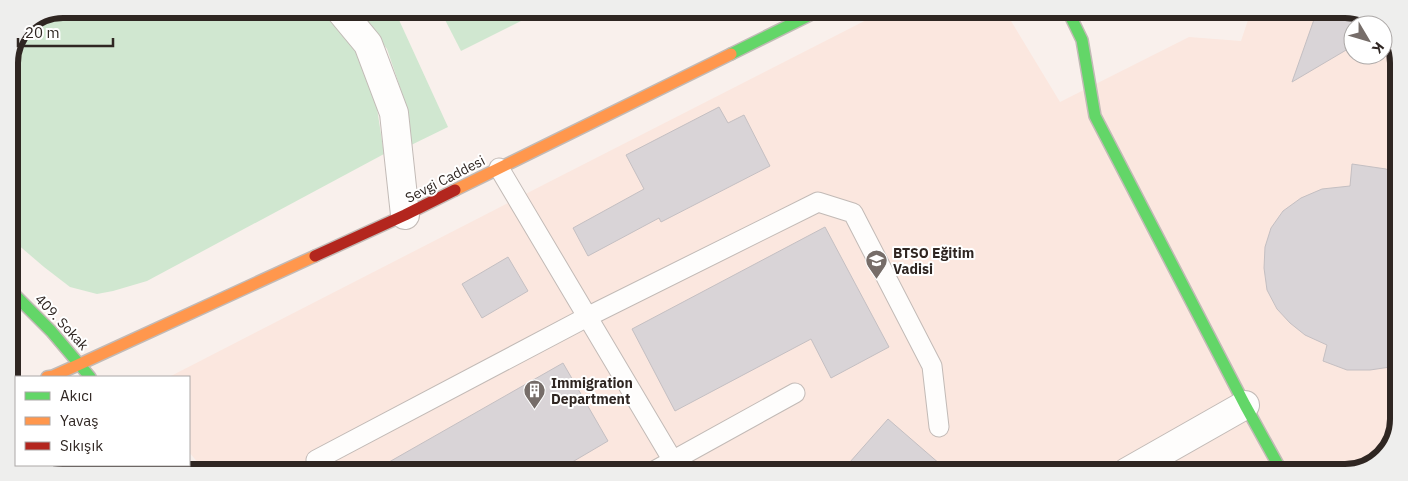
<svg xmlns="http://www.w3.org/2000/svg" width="1408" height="481" font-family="'IBM Plex Sans',sans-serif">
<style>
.built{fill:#fbe7df}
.green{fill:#d0e7d0}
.building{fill:#d9d4d7;stroke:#c4bfc2}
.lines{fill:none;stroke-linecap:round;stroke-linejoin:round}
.lane-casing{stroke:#c2bab6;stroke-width:21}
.street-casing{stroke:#c2bab6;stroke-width:30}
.fast-casing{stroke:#c2bab6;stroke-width:14}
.slow-casing{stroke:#c2bab6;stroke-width:14}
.jam-casing{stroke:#c2bab6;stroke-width:14}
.lane{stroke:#fefdfc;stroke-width:19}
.street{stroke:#fefdfc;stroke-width:28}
.fast{stroke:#63d668;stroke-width:11}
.slow{stroke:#ff974d;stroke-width:11}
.jam{stroke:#b3261e;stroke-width:11}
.labels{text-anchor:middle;stroke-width:4;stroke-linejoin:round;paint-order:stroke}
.street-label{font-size:14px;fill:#2f2622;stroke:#fff}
.poi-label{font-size:14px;font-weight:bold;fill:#2f2622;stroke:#fff;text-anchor:start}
.rim{fill:none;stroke:#2f2622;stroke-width:6}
</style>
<rect width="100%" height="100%" fill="#f9f0ec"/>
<polygon class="built" points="886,10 1005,11 1060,102 1189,37 1241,41 1251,11 1363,11 1353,25 1353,55 1383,55 1383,26 1388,29 1399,58 1397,436 1378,461 1346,472 204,470 189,452 189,377 169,377 545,184"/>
<g class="green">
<polygon points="62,9 327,9 360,49 373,82 384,154 147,281 113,291 97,294 70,287 44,267 9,237 9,59 25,24"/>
<polygon points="357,9 394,9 448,127 405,148 406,105 387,49"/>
<polygon points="440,10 543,10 461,51"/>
</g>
<g class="building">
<polygon points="1317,11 1363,11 1382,25 1353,25 1353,46 1292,82"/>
<polygon points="719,107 728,123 744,115 770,166 661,222 659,218 588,256 573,228 644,189 626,155"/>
<polygon points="1352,164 1386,169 1398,175 1397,366 1370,370 1347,370 1323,361 1327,345 1305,335 1290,323 1277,309 1267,290 1264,268 1265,247 1271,228 1283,211 1301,198 1322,189 1350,186"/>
<polygon points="825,227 889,347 831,378 811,339 675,411 632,329"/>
<polygon points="508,257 528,291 482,318 462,284"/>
<polygon points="563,363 608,441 557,471 375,470"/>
<polygon points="888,419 948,471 842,471"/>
</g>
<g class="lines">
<defs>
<g id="lane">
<polyline points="499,168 679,471"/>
<polyline points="320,470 316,460 587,317 818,202 853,213 932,366 939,427"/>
<polyline points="654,471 795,393"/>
</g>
<g id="street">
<polyline points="339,9 368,44 394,113 405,215"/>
<polyline points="1127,472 1245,405"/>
</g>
<g id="fast">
<polyline points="1068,11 1082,40 1095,116 1245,405 1282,472"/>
<polyline points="731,54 820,10"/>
<polyline points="9,289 51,331 90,377"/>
<polyline points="9,394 16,402"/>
</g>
<g id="slow">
<polyline points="455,190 731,54"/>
<polyline points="47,377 53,376 80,364 315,256"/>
<polyline points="162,465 167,470"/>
</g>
<g id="jam">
<polyline points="315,256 405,215 455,190"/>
<polyline points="73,465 78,470"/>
</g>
</defs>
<use href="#lane" class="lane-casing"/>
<use href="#street" class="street-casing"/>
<use href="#fast" class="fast-casing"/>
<use href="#slow" class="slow-casing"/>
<use href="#jam" class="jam-casing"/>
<use href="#lane" class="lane"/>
<use href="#street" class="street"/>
<use href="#fast" class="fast"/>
<use href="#slow" class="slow"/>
<use href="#jam" class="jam"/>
</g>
<defs>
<symbol id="school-pin" viewBox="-11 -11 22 30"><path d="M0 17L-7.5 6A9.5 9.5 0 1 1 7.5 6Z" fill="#766d69" stroke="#fff"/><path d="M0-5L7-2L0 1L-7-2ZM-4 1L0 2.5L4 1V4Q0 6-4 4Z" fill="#fff"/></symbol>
<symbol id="building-pin" viewBox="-11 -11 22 30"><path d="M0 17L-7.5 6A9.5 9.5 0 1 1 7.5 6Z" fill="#766d69" stroke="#fff"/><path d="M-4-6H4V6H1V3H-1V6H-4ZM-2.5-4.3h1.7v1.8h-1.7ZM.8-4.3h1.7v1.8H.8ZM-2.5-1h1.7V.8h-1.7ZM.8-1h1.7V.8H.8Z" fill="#fff"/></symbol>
</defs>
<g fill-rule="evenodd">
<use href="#school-pin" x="864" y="248" width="25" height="34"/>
<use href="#building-pin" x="522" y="378" width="25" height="34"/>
</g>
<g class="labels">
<g class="street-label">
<text transform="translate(445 179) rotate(-27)" y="5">Sevgi Caddesi</text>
<text transform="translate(62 322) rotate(47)" y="5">409. Sokak</text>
</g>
<g class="poi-label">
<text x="893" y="258">BTSO Eğitim<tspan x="893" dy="16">Vadisi</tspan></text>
<text x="551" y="388">Immigration<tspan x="551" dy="16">Department</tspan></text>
</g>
</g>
<path d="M0 0H1408V481H0ZM63 18H1345A45 45 0 0 1 1390 63V419A45 45 0 0 1 1345 464H63A45 45 0 0 1 18 419V63A45 45 0 0 1 63 18Z" fill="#eeeeed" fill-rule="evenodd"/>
<path class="rim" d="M63 18H1345A45 45 0 0 1 1390 63V419A45 45 0 0 1 1345 464H63A45 45 0 0 1 18 419V63A45 45 0 0 1 63 18Z"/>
<rect x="15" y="376" width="175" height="90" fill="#ffffff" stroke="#aca8a7"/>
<rect x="25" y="392" width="25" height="8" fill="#63d668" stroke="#aca8a7"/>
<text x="60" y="401" font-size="15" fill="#2f2622">Akıcı</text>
<rect x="25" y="417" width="25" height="8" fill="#ff974d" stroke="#aca8a7"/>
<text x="60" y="426" font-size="15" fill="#2f2622">Yavaş</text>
<rect x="25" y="442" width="25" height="8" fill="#b3261e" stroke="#aca8a7"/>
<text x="60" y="451" font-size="15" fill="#2f2622">Sıkışık</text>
<g transform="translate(1368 40) rotate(128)"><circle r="24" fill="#ffffff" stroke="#aca8a7"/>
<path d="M0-4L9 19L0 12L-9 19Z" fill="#766d69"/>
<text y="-8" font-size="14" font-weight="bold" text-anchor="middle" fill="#2f2622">K</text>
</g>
<path d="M18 38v8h95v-8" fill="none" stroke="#2f2622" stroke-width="2.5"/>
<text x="25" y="38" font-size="15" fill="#2f2622" stroke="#ffffff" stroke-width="4" paint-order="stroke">20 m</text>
</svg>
